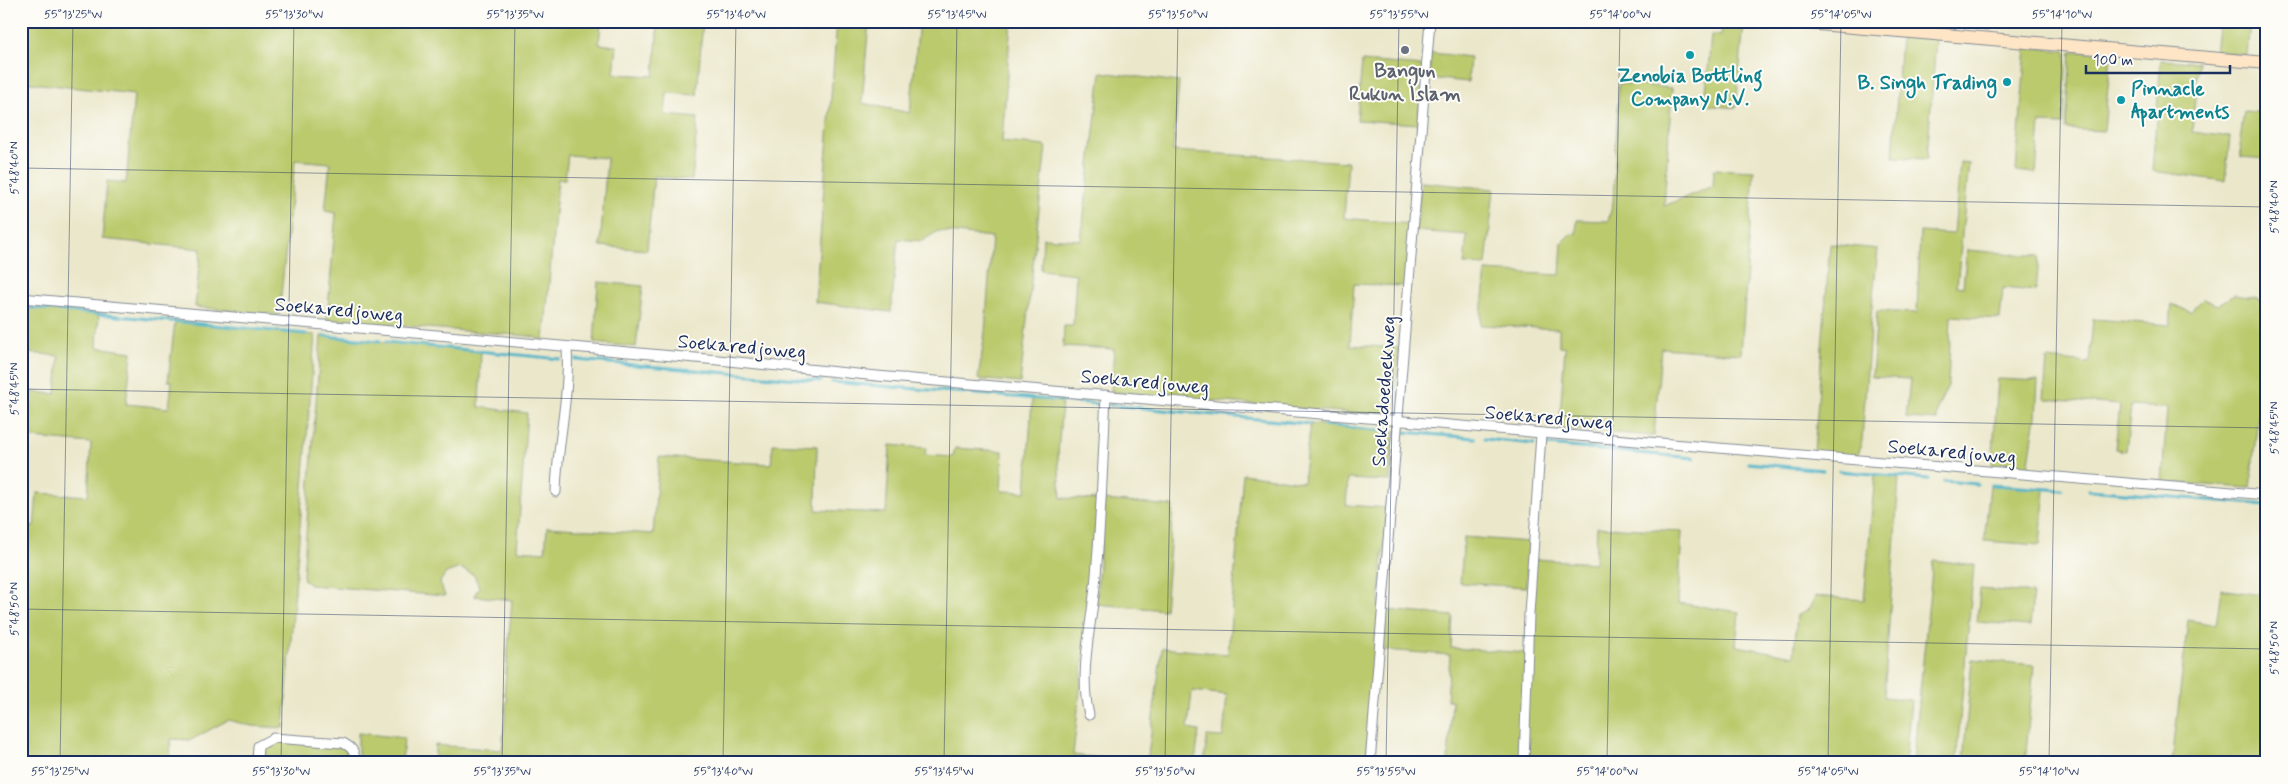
<svg xmlns="http://www.w3.org/2000/svg" width="2288" height="784" font-family="Mynerve,sans-serif">
<style>
.green{fill:#bbca6d;stroke:#6b7c66}
.lines{fill:none;stroke-linecap:round;stroke-linejoin:round}
.stream{stroke:#4ab2c8;stroke-width:3}
.minor-casing{stroke:#838b94;stroke-width:11}
.secondary-casing{stroke:#838b94;stroke-width:14}
.minor{stroke:#fff;stroke-width:9}
.secondary{stroke:#fee5c5;stroke-width:12}
.ticks{fill:none;stroke:#1b2f5e;stroke-width:1;stroke-opacity:0.45}
.worship-dot{fill:#6b7280;stroke:#fdfcf7;stroke-width:2}
.culture-dot{fill:#0f9aa8;stroke:#fdfcf7;stroke-width:2}
.labels{text-anchor:middle;stroke-width:4;stroke-linejoin:round;paint-order:stroke}
.worship-label{font-size:20px;font-weight:bold;fill:#5b616d;stroke:#fdfcf7}
.culture-label{font-size:20px;font-weight:bold;fill:#0d838f;stroke:#fdfcf7}
.street-label{font-size:20px;fill:#1b2f5e;stroke:#fdfcf7}
.neatline{fill:none;stroke:#1b2f5e;stroke-width:2}
.ticks-label{font-size:12px;text-anchor:middle;fill:#1b2f5e}
</style>
<rect width="100%" height="100%" fill="#fdfcf7"/>
<filter id="ink" filterUnits="userSpaceOnUse"><feTurbulence type="fractalNoise" baseFrequency=".02" numOctaves="2"/><feDisplacementMap in="SourceGraphic" scale="10" xChannelSelector="R" yChannelSelector="G"/><feConvolveMatrix kernelMatrix="1 2 1 2 8 2 1 2 1" color-interpolation-filters="sRGB"/></filter>
<filter id="wash" filterUnits="userSpaceOnUse"><feTurbulence type="fractalNoise" baseFrequency=".0096" numOctaves="4" result="noise"/><feDisplacementMap in="SourceGraphic" scale="20" xChannelSelector="R" yChannelSelector="G"/><feGaussianBlur stdDeviation="1.12" result="paint"/><feColorMatrix in="noise" values="0 0 0 0 0 0 0 0 0 0 0 0 0 0 0 0 0 1.4 0 .05"/><feComposite in="paint" operator="in"/></filter>
<g filter="url(#wash)">
<rect width="100%" height="100%" fill="#ebe7ca"/>
<g class="green">
<polygon points="27,21 601,21 599,44 617,46 614,74 654,76 658,21 703,21 697,95 667,93 665,115 698,118 692,180 654,176 647,250 600,246 607,158 568,155 565,179 558,179 544,340 529,336 327,320 336,213 325,211 330,163 295,160 279,315 195,307 201,249 102,239 107,181 126,183 134,94 22,82"/>
<polygon points="837,21 869,21 862,103 910,113 919,21 1011,21 1002,142 1046,146 1020,383 978,379 985,332 992,237 938,231 922,241 898,239 891,312 815,302"/>
<polygon points="1722,21 1744,23 1736,108 1705,105 1711,35 1721,36"/>
<polygon points="1873,21 1962,21 1962,27 1955,30 1874,23"/>
<polygon points="2219,21 2250,21 2247,55 2215,51"/>
<polygon points="1901,36 1936,39 1927,159 1893,157"/>
<polygon points="2026,47 2065,51 2067,53 2063,124 2040,123 2036,173 2016,171"/>
<polygon points="2071,51 2111,54 2104,131 2066,129"/>
<polygon points="1431,53 1470,57 1468,82 1429,78"/>
<polygon points="2161,60 2198,62 2192,132 2230,137 2225,181 2152,171"/>
<polygon points="1362,61 1423,66 1418,124 1357,120"/>
<polygon points="1101,72 1179,82 1173,151 1348,162 1344,218 1410,224 1405,286 1354,284 1350,345 1399,348 1395,402 1390,414 1386,416 1111,392 1114,349 1063,346 1064,326 1073,326 1076,274 1041,270 1043,238 1081,240"/>
<polygon points="1619,83 1672,88 1664,206 1713,186 1714,169 1754,171 1741,354 1661,348 1654,436 1559,429 1565,347 1559,346 1559,329 1480,325 1486,271 1560,275 1562,242 1569,235 1576,234 1577,220 1608,221 1613,203"/>
<polygon points="2244,111 2267,113 2267,159 2241,157 2240,140"/>
<polygon points="1960,162 1969,163 1957,286 1963,287 1967,250 2039,256 2036,291 2003,288 2000,319 1951,316 1948,386 1938,406 1937,420 1906,418 1910,379 1872,377 1877,311 1917,313 1920,232 1954,234"/>
<polygon points="1421,182 1494,189 1486,265 1464,264 1467,235 1416,231"/>
<polygon points="1830,244 1878,249 1871,315 1862,440 1858,456 1814,452"/>
<polygon points="598,282 643,286 636,347 594,343"/>
<polygon points="2234,295 2256,298 2267,305 2267,336 2250,488 2162,482 2167,408 2131,406 2126,451 2115,449 2120,405 2044,399 2047,359 2089,363 2093,319 2170,325 2172,304 2190,312 2203,299 2217,305"/>
<polygon points="24,307 99,314 97,347 132,352 126,404 169,408 172,381 168,381 175,321 315,335 284,728 252,726 228,720 191,740 171,739 170,763 21,763 21,526 34,527 37,493 88,496 91,443 21,437 21,391 56,394 59,356 21,352"/>
<polygon points="321,336 481,351 479,407 527,413 517,550 545,552 547,527 653,534 659,457 771,464 773,444 817,446 816,510 886,513 890,445 926,448 925,455 953,457 955,448 1003,451 1001,491 1026,492 1032,399 1062,401 1058,455 1061,498 1097,500 1092,582 1073,755 1147,763 1162,648 1228,654 1243,474 1303,482 1310,424 1394,431 1390,481 1348,479 1346,505 1387,508 1366,763 1204,763 1207,736 1223,737 1227,695 1192,691 1188,729 1199,731 1195,763 435,763 435,745 502,750 507,696 504,695 512,600 474,596 479,587 474,575 460,568 446,573 440,582 445,596 310,585 304,580 303,575"/>
<polygon points="1998,379 2038,381 2036,416 2028,469 1992,466"/>
<polygon points="1875,474 1899,477 1884,697 1911,700 1905,763 1448,763 1452,700 1447,700 1450,655 1384,650 1386,610 1453,616 1451,648 1529,653 1535,559 1595,563 1597,527 1682,531 1678,603 1739,612 1736,646 1794,656 1797,615 1809,609 1815,596 1864,600"/>
<polygon points="1990,485 2045,489 2040,545 1984,541"/>
<polygon points="1104,500 1173,506 1165,610 1096,604"/>
<polygon points="1464,537 1529,542 1526,587 1460,583"/>
<polygon points="1933,560 1974,565 1956,763 1913,763"/>
<polygon points="1980,589 2033,593 2030,626 1977,622"/>
<polygon points="2221,589 2267,596 2267,763 2172,763 2188,620 2216,625"/>
<polygon points="1972,659 2034,665 2025,763 1963,763"/>
<polygon points="358,733 404,738 402,763 358,763"/>
<polygon points="273,741 345,747 350,750 352,763 259,763 262,747"/>
</g>
<g class="lines">
<g class="stream">
<polyline points="24,307 306,334"/>
<polyline points="324,336 380,341"/>
<polyline points="386,342 560,359"/>
<polyline points="576,360 821,381"/>
<polyline points="832,382 1099,404"/>
<polyline points="1110,405 1310,424"/>
<polyline points="1324,425 1386,431"/>
<polyline points="1404,432 1475,438"/>
<polyline points="1485,439 1534,444"/>
<polyline points="1548,445 1694,458"/>
<polyline points="1748,463 1823,470"/>
<polyline points="1839,471 1928,479"/>
<polyline points="1944,481 1977,484"/>
<polyline points="1992,485 2062,490"/>
<polyline points="2089,490 2267,505"/>
</g>
</g>
</g>
<g filter="url(#ink)">
<g class="lines">
<defs>
<g id="minor">
<polyline points="21,298 718,360 877,376 2267,495"/>
<path d="M556 492C557 443 570 396 567 348"/>
<path d="M1089 715C1079 673 1091 628 1095 586 1101 523 1103 459 1106 395"/>
<path d="M257 763 258 746 273 738 343 743C353 748 355 752 355 763"/>
<polyline points="1370,763 1430,21"/>
<polyline points="1524,763 1529,614 1541,434"/>
</g>
<polyline id="secondary" points="1784,21 2267,63"/>
</defs>
<use href="#minor" class="minor-casing"/>
<use href="#secondary" class="secondary-casing"/>
<use href="#minor" class="minor"/>
<use href="#secondary" class="secondary"/>
</g>
</g>
<path class="ticks" d="M21 168 2267 207M21 389 2267 428M21 609 2267 649M60 763 73 21M281 763 294 21M502 763 515 21M723 763 736 21M944 763 957 21M1165 763 1178 21M1386 763 1399 21M1607 763 1620 21M1828 763 1841 21M2049 763 2062 21"/>
<circle class="worship-dot" cx="1405" cy="50" r="5"/>
<g class="culture-dot">
<circle cx="1690" cy="55" r="5"/>
<circle cx="2007" cy="82" r="5"/>
<circle cx="2121" cy="100" r="5"/>
</g>
<g class="labels">
<g class="worship-label">
<text x="1405" y="77">Bangun<tspan x="1405" dy="23">Rukun Islam</tspan></text>
</g>
<g class="culture-label">
<text x="1690" y="82">Zenobia Bottling<tspan x="1690" dy="23">Company N.V.</tspan></text>
<text x="1997" y="89" text-anchor="end">B. Singh Trading</text>
<text x="2131" y="95" text-anchor="start">Pinnacle<tspan x="2131" dy="23">Apartments</tspan></text>
</g>
<g class="street-label">
<text transform="translate(339 309) rotate(5)" y="7">Soekaredjoweg</text>
<text transform="translate(742 346) rotate(5)" y="7">Soekaredjoweg</text>
<text transform="translate(1145 381) rotate(5)" y="7">Soekaredjoweg</text>
<text transform="translate(1383 391) rotate(-86)" y="7">Soekadoedoekweg</text>
<text transform="translate(1549 417) rotate(5)" y="7">Soekaredjoweg</text>
<text transform="translate(1952 451) rotate(5)" y="7">Soekaredjoweg</text>
</g>
</g>
<rect width="2288" height="784" fill="none" stroke="#fdfcf7" stroke-width="55"/>
<path d="M2086 65v8h144v-8" fill="none" stroke="#1b2f5e" stroke-width="2.5"/>
<text x="2093" y="65" font-size="15" fill="#1b2f5e" stroke="#fdfcf7" stroke-width="4" paint-order="stroke">100 m</text>
<rect x="28" y="28" width="2232" height="728" class="neatline"/>
<g class="ticks-label">
<text x="73" y="18">55°13'25"W</text>
<text x="294" y="18">55°13'30"W</text>
<text x="515" y="18">55°13'35"W</text>
<text x="736" y="18">55°13'40"W</text>
<text x="957" y="18">55°13'45"W</text>
<text x="1178" y="18">55°13'50"W</text>
<text x="1399" y="18">55°13'55"W</text>
<text x="1620" y="18">55°14'00"W</text>
<text x="1841" y="18">55°14'05"W</text>
<text x="2062" y="18">55°14'10"W</text>
<text transform="translate(14 168) rotate(-90)" y="4">5°48'40"N</text>
<text transform="translate(2274 207) rotate(-90)" y="4">5°48'40"N</text>
<text transform="translate(14 389) rotate(-90)" y="4">5°48'45"N</text>
<text transform="translate(2274 428) rotate(-90)" y="4">5°48'45"N</text>
<text transform="translate(14 609) rotate(-90)" y="4">5°48'50"N</text>
<text transform="translate(2274 648) rotate(-90)" y="4">5°48'50"N</text>
<text x="60" y="775">55°13'25"W</text>
<text x="281" y="775">55°13'30"W</text>
<text x="502" y="775">55°13'35"W</text>
<text x="723" y="775">55°13'40"W</text>
<text x="944" y="775">55°13'45"W</text>
<text x="1165" y="775">55°13'50"W</text>
<text x="1386" y="775">55°13'55"W</text>
<text x="1607" y="775">55°14'00"W</text>
<text x="1828" y="775">55°14'05"W</text>
<text x="2049" y="775">55°14'10"W</text>
</g>
</svg>
